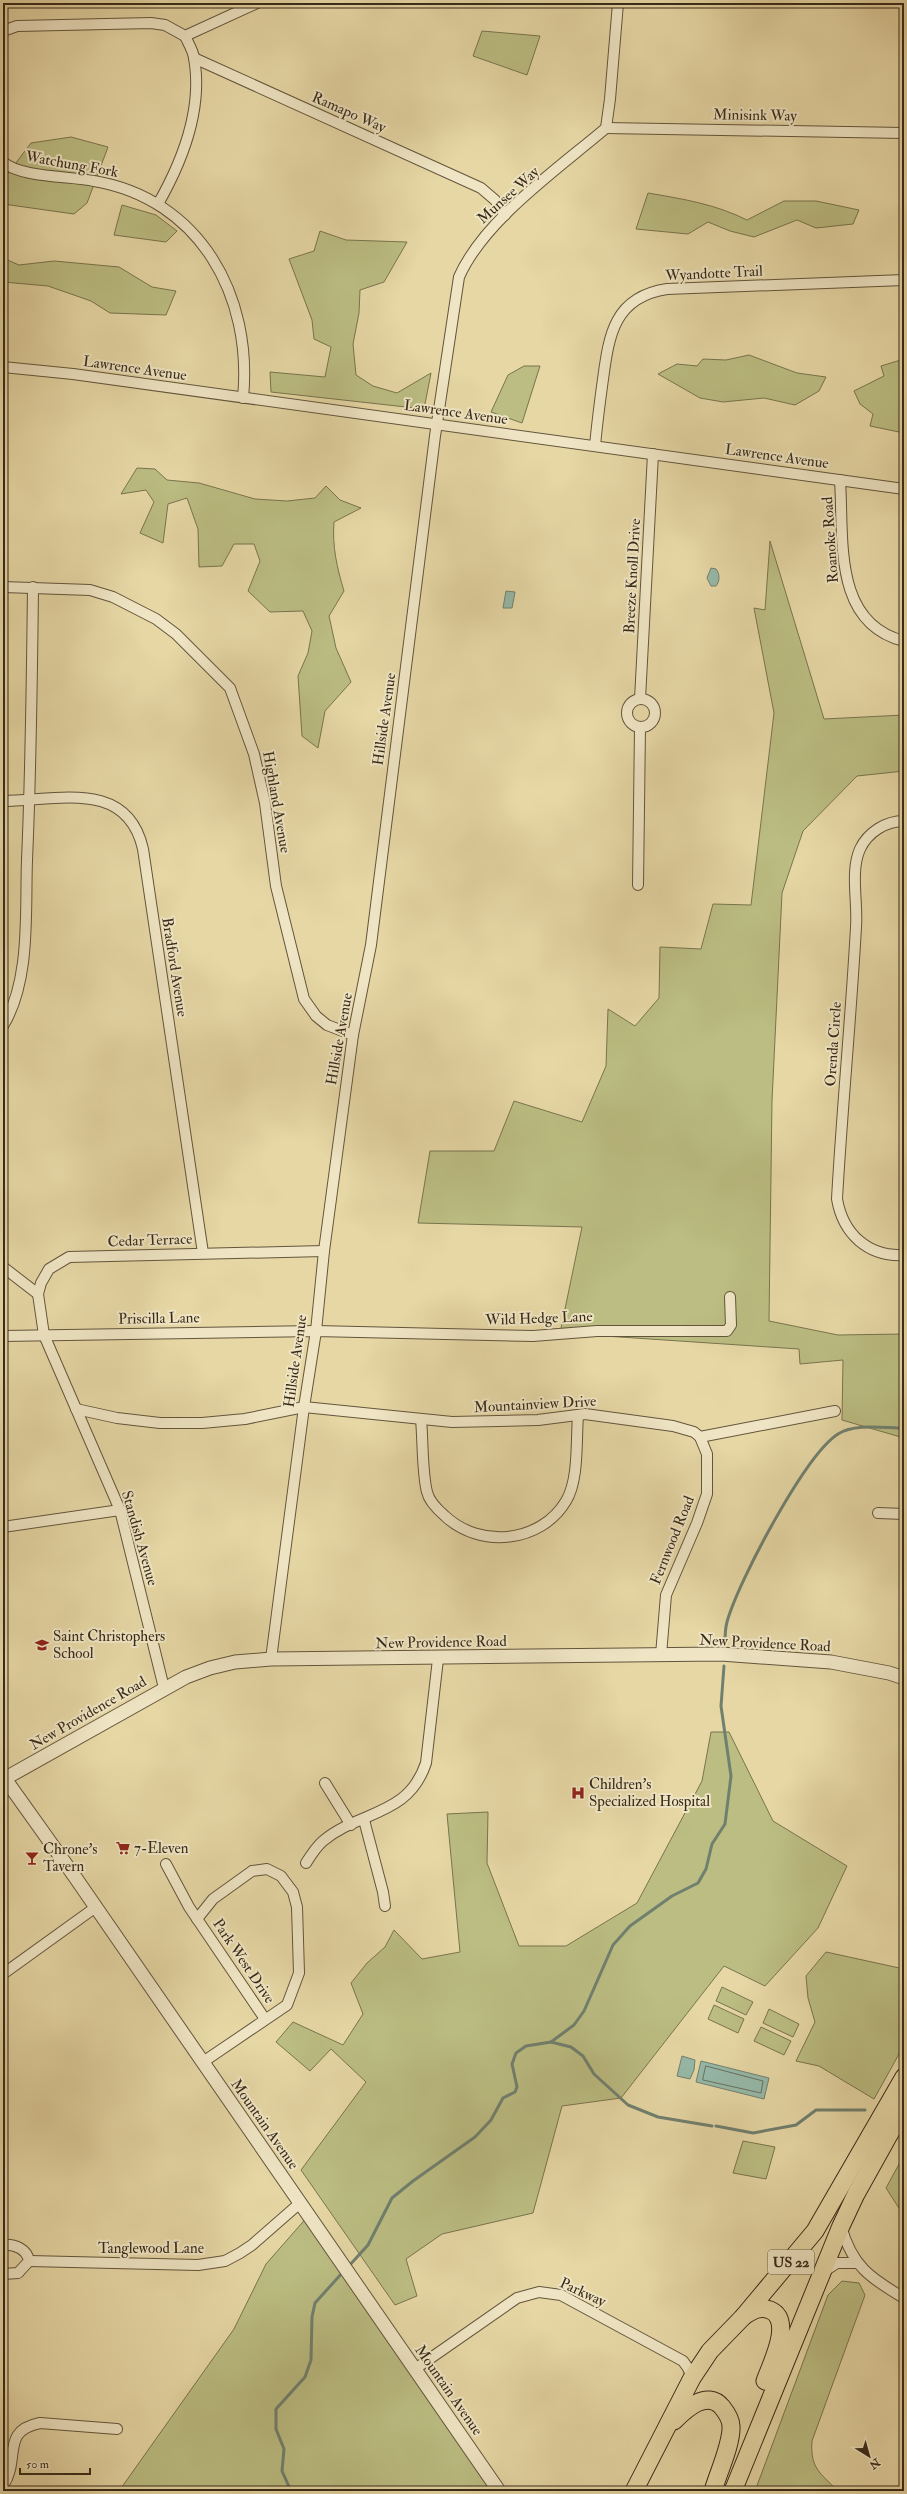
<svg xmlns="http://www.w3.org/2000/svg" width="907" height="2494" font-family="'IM FELL Double Pica',serif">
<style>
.green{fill:#bbbd82;stroke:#79744e}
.water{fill:#96b9a9;stroke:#70806f}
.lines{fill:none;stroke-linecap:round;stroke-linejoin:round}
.shore{stroke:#667261;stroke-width:1}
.stream{stroke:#70806f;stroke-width:3}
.minor-casing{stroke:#63553c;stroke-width:12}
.tertiary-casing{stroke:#63553c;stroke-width:15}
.trunk-casing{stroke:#372a19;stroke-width:19}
.minor{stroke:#efe5c4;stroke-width:10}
.tertiary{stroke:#efe5c4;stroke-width:13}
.trunk{stroke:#e6d7a5;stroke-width:17}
.labels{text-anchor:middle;stroke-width:4;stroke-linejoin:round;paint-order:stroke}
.shield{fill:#efe5c4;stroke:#6e624c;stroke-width:1}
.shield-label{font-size:14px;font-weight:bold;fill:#372a19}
.street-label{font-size:15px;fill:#372a19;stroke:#efe5c4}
.poi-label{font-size:15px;fill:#372a19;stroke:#efe5c4;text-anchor:start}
</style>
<rect width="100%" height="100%" fill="#e6d7a5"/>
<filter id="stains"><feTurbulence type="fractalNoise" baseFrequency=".005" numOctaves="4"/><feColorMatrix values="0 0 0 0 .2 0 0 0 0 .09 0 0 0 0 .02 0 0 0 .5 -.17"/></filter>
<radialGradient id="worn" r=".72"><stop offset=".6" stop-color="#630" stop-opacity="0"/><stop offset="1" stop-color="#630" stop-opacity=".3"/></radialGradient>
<g class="green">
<polygon points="482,31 540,36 527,75 473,56"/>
<polygon points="71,137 108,147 87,203 74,214 3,204 3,180 31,143"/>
<path d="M648 193C683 199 715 204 747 220L784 201H816L859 210 853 224 816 228 797 220 754 237 730 231 708 222 688 234 636 229Z"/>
<polygon points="122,205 156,215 177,231 166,242 114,235"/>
<polygon points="320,231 346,240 407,242 384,282 360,290 359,313 353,344 356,375 373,386 397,393 431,373 424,409 271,392 270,372 325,377 331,347 314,339 312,320 289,259 314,251"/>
<polygon points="3,258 19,265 54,261 119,267 152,287 176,291 166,315 110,313 91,301 48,286 3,282"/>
<polygon points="749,355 797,373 826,377 819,391 795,405 764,398 723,402 700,398 658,374 677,364 697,366 703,359 726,360"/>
<polygon points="904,359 904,433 870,426 873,414 860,404 854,391 884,376 881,366"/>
<polygon points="524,366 540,366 522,423 491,412 508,375"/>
<path d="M137 468 155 469 167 480 199 483 255 499 287 501 315 498 326 486 340 500 361 508 334 522C332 546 337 568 344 591L329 616 336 648 351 682 325 711 318 748 302 736 298 676 308 653 312 631 303 611 270 612 248 591 260 561 254 544H234L222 566 199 567 198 529 187 498 168 504 163 543 140 533 154 502 146 490 121 494Z"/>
<polygon points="770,541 824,719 904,715 904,771 857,776 803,831 782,893 772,1101 769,1321 838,1335 904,1334 904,1438 842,1420 843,1360 800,1364 799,1349 560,1333 582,1227 418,1223 430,1151 494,1151 514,1101 582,1122 606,1066 608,1009 635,1026 659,998 660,947 701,949 713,904 751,905 774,713 754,608 765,610"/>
<polygon points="711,1732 729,1732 773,1821 847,1866 818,1928 765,1986 724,1966 621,2098 562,2106 533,2213 442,2234 406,2259 417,2296 395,2305 301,2170 366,2082 331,2049 310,2071 276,2042 293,2022 343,2045 363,2014 351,1983 367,1963 385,1947 394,1930 422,1959 460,1952 447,1814 488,1812 487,1863 519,1946 566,1946 637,1903 702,1781"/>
<polygon points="826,1952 904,1969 904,2045 874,2099 819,2066 796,2061 815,2022 808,1998 806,1976"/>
<polygon points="722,1987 753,2002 746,2015 716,2001"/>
<polygon points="714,2005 744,2019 738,2033 708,2019"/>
<polygon points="769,2009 799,2024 793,2037 763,2023"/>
<polygon points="761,2027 791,2041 784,2055 754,2041"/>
<polygon points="743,2141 775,2147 766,2179 733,2173"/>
<polygon points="904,2155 904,2216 886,2188"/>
<polygon points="309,2215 415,2369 491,2491 119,2491 234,2329 266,2264"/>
<path d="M842 2281 859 2283 865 2295 812 2441C810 2468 820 2473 838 2491H755L828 2295Z"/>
</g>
<g class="water">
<path d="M711 568 716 569C720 574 720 581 716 586H711L707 578Z"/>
<polygon points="506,591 515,592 512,608 503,608"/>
<polygon points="682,2056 695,2060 694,2070 690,2079 677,2076"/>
<polygon points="701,2061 769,2078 764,2099 696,2082"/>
</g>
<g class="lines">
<polygon class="shore" points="706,2066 763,2081 761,2093 703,2080"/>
<g class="stream">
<path d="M725 1643C725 1636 725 1629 727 1622 738 1582 805 1455 838 1434 855 1423 884 1428 904 1428"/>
<polyline points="551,2042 571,2047 583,2056 594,2074 628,2105 658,2117 712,2126"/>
<polyline points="716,2126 753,2133 796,2125 816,2110 865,2110"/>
<polyline points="348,2267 368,2245 392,2198 413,2181 475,2137 491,2120 503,2098 515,2092 517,2087 512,2064 516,2053 526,2046 551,2042 574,2025 584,2011 613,1945 630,1926 672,1896 698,1883 706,1869 712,1844 725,1824 731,1776 721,1706 724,1666"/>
<polyline points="291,2491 282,2471 284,2449 276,2429 276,2409 305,2377 311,2360 312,2317 315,2303 343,2272"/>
</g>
<defs>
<g id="minor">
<polyline points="3,31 17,26 151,23 165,25 185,36 257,3"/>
<polyline points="194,58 481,188 495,200 505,215"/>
<polyline points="606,128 904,133"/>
<path d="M3 162C21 178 70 176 94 181 200 199 253 296 243 398"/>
<path d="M158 204C182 162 203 108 194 58 193 50 188 43 185 36"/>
<polyline points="3,367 73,374 904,489"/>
<path d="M595 446C597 424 600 401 603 379 609 335 614 297 667 289L904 280"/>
<path d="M840 480C844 538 832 623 904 641"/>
<polyline points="3,587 90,590 113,597 156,619 176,634 230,688 254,754 265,803 276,886 304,999 316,1016 327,1025 353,1035"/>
<circle cx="641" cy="713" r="14"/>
<polyline points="640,699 653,454"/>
<path d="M3 801C55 801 127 778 143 849L203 1253"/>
<path d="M904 821C886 821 868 832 860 849 850 871 858 903 856 927 851 1018 842 1109 837 1199 843 1234 868 1257 904 1255"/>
<polyline points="638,885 640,728"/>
<path d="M3 1026C31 980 25 912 27 860 31 769 32 678 33 587"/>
<polyline points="3,1267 38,1294"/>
<polyline points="3,1336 316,1331 533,1336 597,1331 727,1331 731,1325 730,1297"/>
<polyline points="76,1409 117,1418 160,1423 202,1423 245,1419 304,1407 452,1422 538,1420 585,1414 673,1426 694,1432 700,1437 835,1411"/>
<path d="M421 1419C423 1440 422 1473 427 1492 429 1501 438 1510 445 1516 480 1549 541 1543 566 1501 579 1480 576 1440 578 1415"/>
<polyline points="878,1513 904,1514"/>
<polyline points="3,1527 120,1510"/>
<polyline points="661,1655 666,1595 697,1523 707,1494 707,1454 700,1437"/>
<path d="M271 1659 304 1407 316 1331 324 1251 353 1035 371 945 435 436 459 277C484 220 559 168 606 128L610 99 618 3"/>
<polyline points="164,1688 120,1510 44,1335 38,1294 41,1283 49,1269 69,1257 324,1251"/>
<polyline points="325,1783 351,1825"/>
<polyline points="364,1820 383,1892 385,1906"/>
<path d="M306 1863C311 1855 316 1847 323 1841 360 1810 408 1817 426 1763L438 1659"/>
<polyline points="166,1864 189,1907 265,2019"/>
<polyline points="197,1919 213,1899 252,1871 267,1869 281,1876 293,1892 297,1907 299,1973 287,2005 203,2062"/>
<polyline points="3,1974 96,1907"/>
<path d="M841 2226C852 2266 870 2278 904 2298"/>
<path d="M3 2245C15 2244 27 2249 29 2261L18 2273 3 2274"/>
<polyline points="29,2261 198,2265 225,2261 240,2253 252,2245 300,2203"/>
<polyline points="823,2272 837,2263 856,2263"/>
<polyline points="415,2369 517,2298 539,2292 561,2295 683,2361 688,2368 692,2378"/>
<path d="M3 2486C21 2459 0 2431 40 2423L117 2429"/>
</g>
<g id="tertiary">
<polyline points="3,1776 75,1877 499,2491"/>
<polyline points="4,1779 186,1677 210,1668 235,1662 271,1659 721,1654 831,1662 889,1673 904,1678"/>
</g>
<g id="trunk">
<path d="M744 2316C753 2310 760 2306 770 2310 794 2320 771 2364 765 2381"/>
<path d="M674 2421C685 2410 707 2389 722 2407 726 2412 731 2419 731 2426 732 2444 718 2473 713 2491"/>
<polyline points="634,2491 692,2378 710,2351 743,2317 815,2231 904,2077"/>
<polyline points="733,2491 841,2226 856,2194 904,2108"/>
</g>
</defs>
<use href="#minor" class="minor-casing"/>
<use href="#tertiary" class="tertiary-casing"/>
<use href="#trunk" class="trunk-casing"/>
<use href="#minor" class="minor"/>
<use href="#tertiary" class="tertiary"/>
<use href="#trunk" class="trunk"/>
</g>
<defs>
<symbol id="school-bare" viewBox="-9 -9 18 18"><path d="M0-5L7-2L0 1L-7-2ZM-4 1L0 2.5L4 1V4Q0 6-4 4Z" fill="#8f2418" stroke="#efe5c4" stroke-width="2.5" paint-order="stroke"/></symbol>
<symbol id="hospital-bare" viewBox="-9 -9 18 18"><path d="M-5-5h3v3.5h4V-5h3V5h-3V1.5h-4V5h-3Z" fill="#8f2418" stroke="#efe5c4" stroke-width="2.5" paint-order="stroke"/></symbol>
<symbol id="supermarket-bare" viewBox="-9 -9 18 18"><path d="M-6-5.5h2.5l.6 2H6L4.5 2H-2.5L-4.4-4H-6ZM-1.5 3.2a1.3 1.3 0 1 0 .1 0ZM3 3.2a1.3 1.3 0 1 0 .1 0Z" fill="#8f2418" stroke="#efe5c4" stroke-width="2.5" paint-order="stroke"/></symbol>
<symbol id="bar-bare" viewBox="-9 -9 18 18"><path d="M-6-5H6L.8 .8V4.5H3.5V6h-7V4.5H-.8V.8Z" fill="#8f2418" stroke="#efe5c4" stroke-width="2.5" paint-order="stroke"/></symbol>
</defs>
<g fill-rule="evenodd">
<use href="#school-bare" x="32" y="1635" width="20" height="20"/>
<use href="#hospital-bare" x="568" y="1783" width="20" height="20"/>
<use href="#supermarket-bare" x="113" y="1838" width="20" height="20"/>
<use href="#bar-bare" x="22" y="1848" width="20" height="20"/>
</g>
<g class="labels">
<rect class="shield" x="768" y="2250" width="46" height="24" rx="3"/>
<g class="shield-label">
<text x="791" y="2267">US 22</text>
</g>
<g class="street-label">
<text transform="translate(349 112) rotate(24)" y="5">Ramapo Way</text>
<text transform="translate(755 115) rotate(1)" y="5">Minisink Way</text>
<text transform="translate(72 164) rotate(10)" y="5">Watchung Fork</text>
<text transform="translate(508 195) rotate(-42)" y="5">Munsee Way</text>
<text transform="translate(714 273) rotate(-3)" y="5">Wyandotte Trail</text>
<text transform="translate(135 368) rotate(8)" y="5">Lawrence Avenue</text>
<text transform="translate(456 412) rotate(8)" y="5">Lawrence Avenue</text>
<text transform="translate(777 456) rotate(8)" y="5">Lawrence Avenue</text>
<text transform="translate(830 540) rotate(-94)" y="5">Roanoke Road</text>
<text transform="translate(632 576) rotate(-87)" y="5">Breeze Knoll Drive</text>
<text transform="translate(384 719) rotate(-82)" y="5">Hillside Avenue</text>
<text transform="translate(277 802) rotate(80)" y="5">Highland Avenue</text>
<text transform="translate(175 967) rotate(81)" y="5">Bradford Avenue</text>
<text transform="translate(339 1039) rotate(-80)" y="5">Hillside Avenue</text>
<text transform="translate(833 1044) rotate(-86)" y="5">Orenda Circle</text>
<text transform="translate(150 1240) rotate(-2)" y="5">Cedar Terrace</text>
<text transform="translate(159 1318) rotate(-1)" y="5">Priscilla Lane</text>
<text transform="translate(539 1318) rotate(-2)" y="5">Wild Hedge Lane</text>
<text transform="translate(295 1361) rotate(-82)" y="5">Hillside Avenue</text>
<text transform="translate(535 1404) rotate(-3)" y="5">Mountainview Drive</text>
<text transform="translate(140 1538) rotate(74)" y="5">Standish Avenue</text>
<text transform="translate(672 1540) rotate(-68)" y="5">Fernwood Road</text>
<text transform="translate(441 1642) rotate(-1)" y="5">New Providence Road</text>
<text transform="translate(765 1643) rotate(3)" y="5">New Providence Road</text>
<text transform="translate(88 1713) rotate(-30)" y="5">New Providence Road</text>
<text transform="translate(244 1961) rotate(56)" y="5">Park West Drive</text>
<text transform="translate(265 2124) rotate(55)" y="5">Mountain Avenue</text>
<text x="151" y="2253">Tanglewood Lane</text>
<text transform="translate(583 2292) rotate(25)" y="5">Parkway</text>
<text transform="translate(449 2390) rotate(55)" y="5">Mountain Avenue</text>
</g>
<g class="poi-label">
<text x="53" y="1641">Saint Christophers<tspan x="53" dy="17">School</tspan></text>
<text x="589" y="1789">Children's<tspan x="589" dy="17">Specialized Hospital</tspan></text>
<text x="134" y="1853">7-Eleven</text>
<text x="43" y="1854">Chrone's<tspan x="43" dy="17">Tavern</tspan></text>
</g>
</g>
<rect width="907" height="2494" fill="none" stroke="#e6d7a5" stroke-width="16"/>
<rect x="4" y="4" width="899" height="2486" fill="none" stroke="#372a19" stroke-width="2"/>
<rect x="8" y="8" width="891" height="2478" fill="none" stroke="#372a19"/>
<g transform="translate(869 2456) rotate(143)" stroke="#efe5c4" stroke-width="3" paint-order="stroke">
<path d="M0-3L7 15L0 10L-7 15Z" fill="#372a19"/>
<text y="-6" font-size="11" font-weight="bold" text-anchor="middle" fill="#372a19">N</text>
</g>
<path d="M20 2468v6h70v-6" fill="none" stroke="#372a19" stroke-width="2"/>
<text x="26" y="2468" font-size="12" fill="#372a19" stroke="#efe5c4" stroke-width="3" paint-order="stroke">50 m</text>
<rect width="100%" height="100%" filter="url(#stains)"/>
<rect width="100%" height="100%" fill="url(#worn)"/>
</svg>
